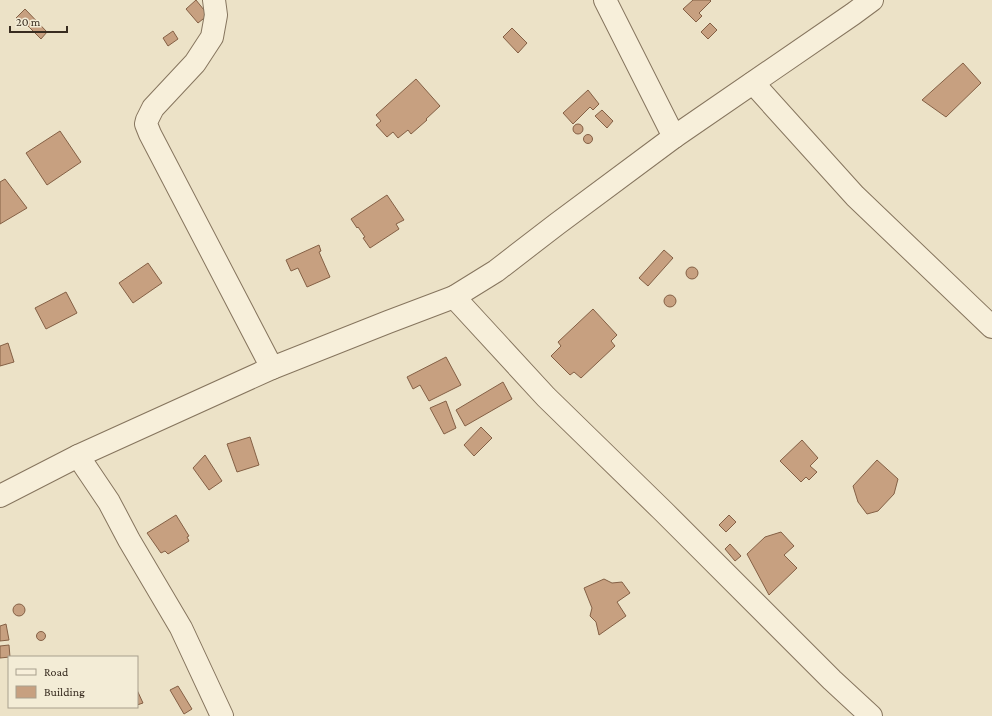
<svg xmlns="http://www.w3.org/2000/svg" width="992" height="716" font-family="'Crimson Pro',serif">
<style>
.building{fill:#c7a080;stroke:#846045}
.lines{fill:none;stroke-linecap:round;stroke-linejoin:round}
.minor-casing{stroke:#86755e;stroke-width:24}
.minor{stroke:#f7efda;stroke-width:22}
</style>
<rect width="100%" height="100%" fill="#ece2c7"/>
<g class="building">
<polygon points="196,0 208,15 198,23 186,9"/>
<polygon points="693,0 710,0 711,1 699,13 702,16 696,22 683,9"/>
<polygon points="25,9 47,32 41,39 23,21 21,22 16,18"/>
<polygon points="710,23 717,30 708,39 701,32"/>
<polygon points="512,28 527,43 518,53 503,37"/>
<polygon points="173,31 178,39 168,46 163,38"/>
<polygon points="963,63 981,83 946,117 922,100"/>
<polygon points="416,79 440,106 426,119 427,120 411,134 408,130 398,138 393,132 387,137 376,125 381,121 376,115"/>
<polygon points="588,90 599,104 593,110 590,107 573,124 563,113"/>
<polygon points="602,110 613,121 607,128 595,116"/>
<circle cx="578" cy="129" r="5"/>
<polygon points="60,131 81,162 47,185 26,153"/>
<circle cx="588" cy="139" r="4.5"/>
<polygon points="5,179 27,208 0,224 0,182"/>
<polygon points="387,195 404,220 396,224 399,229 370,248 363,238 365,237 358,227 357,228 351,219"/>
<polygon points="319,245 321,251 319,252 330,277 307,287 298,268 291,271 286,260"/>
<polygon points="664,250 673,258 648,286 639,278"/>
<polygon points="148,263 162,283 133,303 119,283"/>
<circle cx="692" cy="273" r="6"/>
<polygon points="66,292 77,313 46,329 35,308"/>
<circle cx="670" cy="301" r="6"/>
<polygon points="593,309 617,335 611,341 615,346 581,378 574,372 570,375 551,356 561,346 558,342"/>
<polygon points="8,343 14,362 0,366 0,346"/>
<polygon points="446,357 461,385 429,401 420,385 413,389 407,377"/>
<polygon points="503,382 512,399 465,426 456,410"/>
<polygon points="446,401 456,428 444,434 430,408"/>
<polygon points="481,427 492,438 474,456 464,445"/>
<polygon points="250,437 259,465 237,472 227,444"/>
<polygon points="802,440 818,458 810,466 817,472 809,480 806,477 801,482 780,461"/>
<polygon points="205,455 222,481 209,490 193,468"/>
<polygon points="877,460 898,479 894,494 878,511 867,514 858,502 853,486"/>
<polygon points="176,515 189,536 187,537 189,541 168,554 165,551 161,553 147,533"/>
<polygon points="729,515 736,522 726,532 719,525"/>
<polygon points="781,532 794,546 784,555 797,568 769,595 747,554 765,537"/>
<polygon points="730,544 741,556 735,561 725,549"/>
<polygon points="604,579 612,583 622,582 630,593 617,602 626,616 599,635 596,622 590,616 592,608 584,588"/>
<circle cx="19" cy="610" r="6"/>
<polygon points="6,624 9,640 0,641 0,626"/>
<circle cx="41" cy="636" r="4.5"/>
<polygon points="9,645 10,657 0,658 0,646"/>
<polygon points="178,686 192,709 184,714 170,690"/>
<polygon points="137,690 143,703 137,705"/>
</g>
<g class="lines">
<defs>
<g id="minor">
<polyline points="214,0 216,15 212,37 195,63 153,108 147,120 146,124 150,134 272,368"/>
<polyline points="605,0 674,137"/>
<polyline points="753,83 855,196 992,327"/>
<polyline points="454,297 546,397 664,512 832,680 871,716"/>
<polyline points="78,456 109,502 129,540 181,628 222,716"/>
<polyline points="0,496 78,456 272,368 388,322 454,297 496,271 557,224 674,137 853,14 872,0"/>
</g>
</defs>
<use href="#minor" class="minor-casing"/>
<use href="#minor" class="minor"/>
</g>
<rect x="8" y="656" width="130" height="52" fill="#f3ecd6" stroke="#a89f8d"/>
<rect x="16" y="669" width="20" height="6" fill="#f7efda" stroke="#a89f8d"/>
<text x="44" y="676" font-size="12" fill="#382c20">Road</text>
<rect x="16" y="686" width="20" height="12" fill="#c7a080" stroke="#a89f8d"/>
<text x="44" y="696" font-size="12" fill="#382c20">Building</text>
<path d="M10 26v6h57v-6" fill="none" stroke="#382c20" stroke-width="2"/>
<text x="16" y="26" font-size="12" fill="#382c20" stroke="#f3ecd6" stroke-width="3" paint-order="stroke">20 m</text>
</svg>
